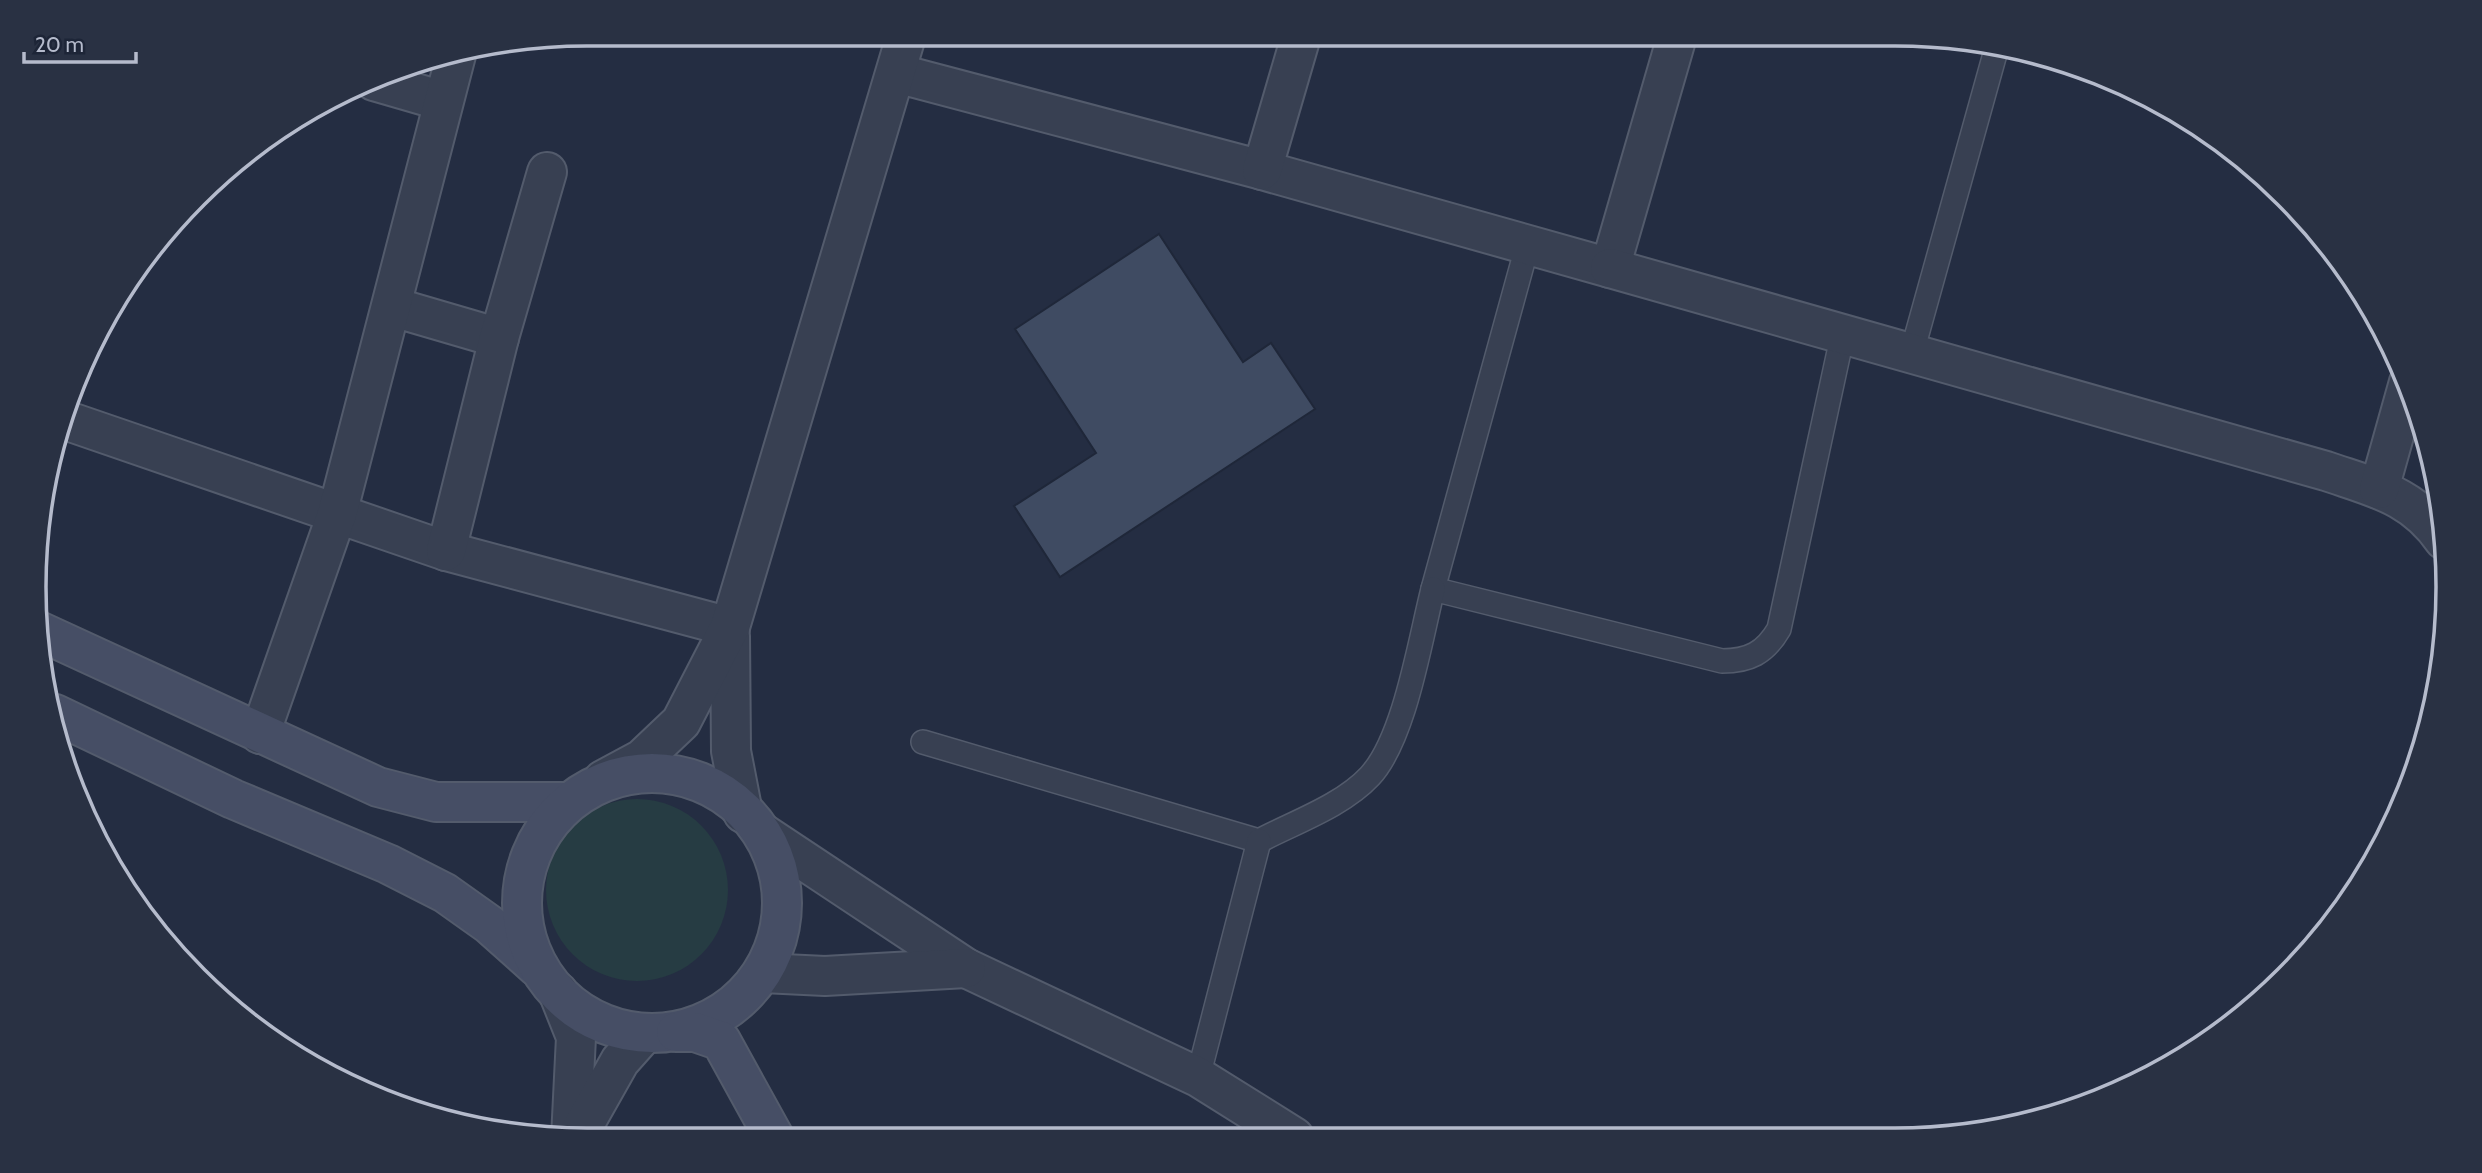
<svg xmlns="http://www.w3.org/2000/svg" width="2482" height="1173" font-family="Cabin,sans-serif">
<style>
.green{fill:#263c43}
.building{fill:#3f4b62;stroke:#1f2739;stroke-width:2}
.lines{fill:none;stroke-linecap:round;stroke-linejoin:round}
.lane-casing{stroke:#535b6c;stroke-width:26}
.street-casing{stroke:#535b6c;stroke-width:42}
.secondary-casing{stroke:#535b6c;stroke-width:42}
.lane{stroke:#384052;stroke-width:23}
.street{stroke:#384052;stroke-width:38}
.secondary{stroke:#464e65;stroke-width:38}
.rim{fill:none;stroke:#b5bbcc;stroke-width:3.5}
</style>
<rect width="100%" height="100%" fill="#242d42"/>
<circle class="green" cx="637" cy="890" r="91"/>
<polygon class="building" points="1159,234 1243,362 1271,343 1315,409 1060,577 1014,506 1096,453 1015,329"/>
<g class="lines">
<defs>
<g id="lane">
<path d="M1527 247 1433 589 1722 661C1749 661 1765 653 1779 629L1843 333"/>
<polyline points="1912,352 1998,43"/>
<path d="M923 742 1259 841C1295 822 1342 806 1370 776 1405 738 1420 640 1433 589"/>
<polyline points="1198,1077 1259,841"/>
</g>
<g id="street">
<polyline points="896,73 1262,170 1610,268 1678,33"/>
<polyline points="374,81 443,101"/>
<polyline points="1262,170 1302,33"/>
<path d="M1610 268 2326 471C2375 488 2413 495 2444 540"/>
<polyline points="393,307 499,338"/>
<polyline points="62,419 446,551 730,627"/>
<polyline points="2379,489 2409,382"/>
<polyline points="446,551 499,338 547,172"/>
<polyline points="730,636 731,751 743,813"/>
<polyline points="260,734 337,514 456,55"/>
<polyline points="603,780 642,759 681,722 730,627 907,33"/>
<polyline points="764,834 966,968 1198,1077 1294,1137"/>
<polyline points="763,973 825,976 966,968"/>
<polyline points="558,992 576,1037 571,1138"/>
<polyline points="576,1139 620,1061 644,1034"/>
</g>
<g id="secondary">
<polyline points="39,631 378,787 436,802 566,802"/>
<polyline points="55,714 233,799 388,864 445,893 490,925 537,967"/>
<circle cx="652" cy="903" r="130"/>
<polyline points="676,1032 695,1032 721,1041 775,1139"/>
</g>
</defs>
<use href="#lane" class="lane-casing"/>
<use href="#street" class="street-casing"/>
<use href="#secondary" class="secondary-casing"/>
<use href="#lane" class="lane"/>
<use href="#street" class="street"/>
<use href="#secondary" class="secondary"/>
</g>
<path d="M0 0H2482V1173H0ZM587 46H1895A541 541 0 0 1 2436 587V587A541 541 0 0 1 1895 1128H587A541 541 0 0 1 46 587V587A541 541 0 0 1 587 46Z" fill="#293143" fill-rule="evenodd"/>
<path class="rim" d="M587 46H1895A541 541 0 0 1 2436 587V587A541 541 0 0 1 1895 1128H587A541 541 0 0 1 46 587V587A541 541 0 0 1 587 46Z"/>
<path d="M24 52v10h112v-10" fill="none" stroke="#b5bbcc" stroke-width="3.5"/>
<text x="35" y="52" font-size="21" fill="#b5bbcc" stroke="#1d2537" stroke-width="5" paint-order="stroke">20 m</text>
</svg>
